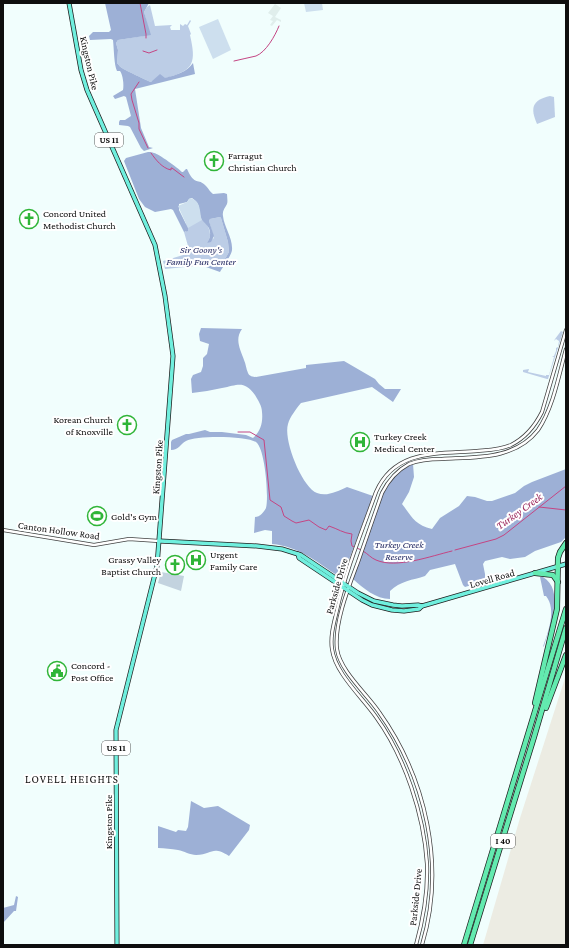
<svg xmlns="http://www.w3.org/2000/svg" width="569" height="948" font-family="'Crimson Pro',serif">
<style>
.industrial{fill:#ecece3}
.green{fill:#bccde6}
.forest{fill:#9db0d6}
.cemetery{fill:#c3d3df}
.pitch{fill:#cddfee}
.plaza{fill:#e0eeec}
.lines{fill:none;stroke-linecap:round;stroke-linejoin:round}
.stream{stroke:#c44583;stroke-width:1}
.minor-casing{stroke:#414141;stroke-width:4}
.major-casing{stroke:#1f1f1f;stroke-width:5}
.highway-casing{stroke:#1f1f1f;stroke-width:6}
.minor{stroke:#fff;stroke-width:2.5}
.major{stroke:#70efde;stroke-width:3.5}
.highway{stroke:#63eaaf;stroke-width:4.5}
.labels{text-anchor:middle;stroke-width:4;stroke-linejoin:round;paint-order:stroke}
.shield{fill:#fff;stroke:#565656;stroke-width:1}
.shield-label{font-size:9px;font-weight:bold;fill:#0e0e0e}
.street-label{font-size:10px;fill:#0e0e0e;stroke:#fff}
.poi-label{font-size:10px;fill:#0e0e0e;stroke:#fff;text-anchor:start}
.park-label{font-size:10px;font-style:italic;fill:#232962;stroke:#fff}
.water-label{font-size:11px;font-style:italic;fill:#982056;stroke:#fff}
.neighbourhood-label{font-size:11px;letter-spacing:1px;fill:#0e0e0e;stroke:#fff}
</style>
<rect width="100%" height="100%" fill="#f1fefd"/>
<polygon class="industrial" points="566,675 566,945 483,945 520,818"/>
<g class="green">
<path d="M150 5 155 26 172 25 170 27 171 30H180V24L183 26 185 24 187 25 190 20 191 21 188 26 191 34 190 35C196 62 195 70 166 78 160 79 156 79 151 82 148 81 125 70 122 68 121 68 118 64 117 63L118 50 116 43 118 40 143 36 149 31 144 12 147 7Z"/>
<path d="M550 96 554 97 555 117 537 124C530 108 532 100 550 96Z"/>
<path d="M187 202C196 212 218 228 207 243L214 238 209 221 210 219 220 217 221 218 228 242 229 252 225 259 218 264 206 267V265L165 269 163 261 190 253 184 232H186Z"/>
<polygon points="561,331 563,332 548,379 547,379 523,372 523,370 529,369 528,372 546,376 546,375 549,375 554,357 552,356 554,356 556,351 556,348 558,347 559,341 556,339 554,341 555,339"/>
</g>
<g class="forest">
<path d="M105 3H149L144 12 151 35 118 40 116 43 118 50 117 63C118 64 121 68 122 68 125 70 148 81 151 82L160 74 165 78C176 75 187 72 193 63L195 74 135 89 141 128 149 147 153 148 144 151 141 148 130 127 128 126 119 125V122L120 120H125L131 116 126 97 124 96 115 99 113 96 123 90C124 85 123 75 120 71H117C114 65 114 49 113 40L111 39 90 40 89 36 93 32H109L111 30Z"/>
<path d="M148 152C150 152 152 152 154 153 159 154 178 168 182 172H183L186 169H187C195 187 198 177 206 186 209 189 210 192 213 194L224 193 227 194C227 197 228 201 227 204 225 208 222 211 223 216 224 227 233 238 232 250 232 254 223 267 220 272L206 267 218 264 225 259 229 252 228 242 221 218 220 217 210 219 209 221 214 236 211 242 207 243C208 241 210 238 210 235 211 226 204 224 201 218 198 210 201 204 192 198L189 199 187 202 179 204V210L188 228V231L184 232 173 210 171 209 155 212 145 207 139 199 124 161 126 158Z"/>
<path d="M201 328 242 329C234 340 241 350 244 360 246 364 246 369 248 373 249 376 253 377 256 377L306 368V365L344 361 375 379 379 384 385 389H401L393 402 372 387 301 403C296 409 290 417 288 424 283 440 302 487 317 493 327 497 338 491 347 487L373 496 344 573 341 576H338C317 562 298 546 272 544V531L265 530 254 533 255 517C260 517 264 512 266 508 269 497 265 448 256 442 246 436 197 435 186 441 180 444 179 450 171 450V442L172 440 186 434H189L205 430 210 432H222L246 435 253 438C261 431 263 422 262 412 262 406 258 400 255 395 244 380 238 385 222 388 212 390 202 392 192 393L191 379 193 375 201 372 203 366V358L207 354 209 344 200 341 199 334Z"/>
<path d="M413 464 414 477 409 492 402 504C412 517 415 525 432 529L440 518 459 506 467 496 475 497 487 501H492L515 493 524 486 532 482 566 469V537L561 542 535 551 525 557 510 559 502 557 485 561 483 564 485 574V581L465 587 463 585 455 564 430 570 425 576C413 580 400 581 390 591V599C376 599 363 588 353 579L384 491 394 476 400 471Z"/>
<path d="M540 577H543C565 590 550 627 544 646L543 647C548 632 557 610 546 596H544Z"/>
<path d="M191 801 204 808 218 806 250 825 249 830 229 856C211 845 213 855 196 855 190 855 184 851 178 850 171 849 165 848 158 848V826L176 832 178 830 186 831 188 827Z"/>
<polygon points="16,896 18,897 16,911 14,911 3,923 3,908 14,905"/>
</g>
<polygon class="cemetery" points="161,572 184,576 181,591 158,583"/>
<g class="pitch">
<polygon points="304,3 322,3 323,10 306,12"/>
<polygon points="218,19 231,50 213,59 199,27"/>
<path d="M190 198C202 201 199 212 202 220L188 228 178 206 187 202Z"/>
</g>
<polygon class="plaza" points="275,4 281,8 275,17 281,20 281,22 277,20 272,26 270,25 273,21 270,20 273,16 268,13"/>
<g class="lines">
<g class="stream">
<polyline points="140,3 146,34 146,38"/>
<polyline points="143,51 149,53 157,50"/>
<path d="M234 61C241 59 249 58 256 56 266 52 275 36 279 26"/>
<polyline points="139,82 131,94 132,100 139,123 139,129 148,148"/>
<path d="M151 153C156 160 162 168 171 170V168H172L184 177"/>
<path d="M238 432H250L264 440 270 500 281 507 284 516 292 521 296 523 309 520 319 527 326 530 329 526C338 529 343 533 352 534L351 541 352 546C356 548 360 549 363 551 368 554 371 558 376 560 396 569 431 556 452 551"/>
<polyline points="539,507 566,510"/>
<polyline points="455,550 496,539 504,535 566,486"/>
</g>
<defs>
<g id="minor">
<polyline points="3,530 94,545 129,539 159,541"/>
<path d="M416 945C423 920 428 890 427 864 424 815 405 757 376 717 362 697 335 673 332 649 330 636 334 623 337 610 346 570 362 531 376 492 395 449 437 454 477 451 489 450 500 450 511 445 525 438 535 426 542 412L566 330"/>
<path d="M422 945C446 866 426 778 379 712 367 694 340 671 337 649 334 623 349 586 358 562 366 539 374 516 382 493 388 481 396 471 409 464 419 460 431 459 442 459 475 457 515 460 538 430 553 408 559 375 566 349"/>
</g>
<g id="major">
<polyline points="69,3 81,70 87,90 155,245 165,296 173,356 157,566 116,730 117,945"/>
<polyline points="160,541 257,546 282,549 301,555 358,593 374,601 393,605 402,606 418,605 422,606"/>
<polyline points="298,554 299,558 362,600 372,605 392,610 404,611 419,609 422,606 429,604 566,564"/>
</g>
<g id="highway">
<polyline points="535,573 553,575 558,582"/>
<polyline points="535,703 557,609 558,558 560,552 566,543"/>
<polyline points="546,708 566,655"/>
<polyline points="464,945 566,609"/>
<polyline points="470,945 534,737 566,628"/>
</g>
</defs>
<use href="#minor" class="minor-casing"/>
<use href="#major" class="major-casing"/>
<use href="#highway" class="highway-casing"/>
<use href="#minor" class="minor"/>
<use href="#major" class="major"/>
<use href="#highway" class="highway"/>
</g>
<defs>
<symbol id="church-ring" viewBox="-11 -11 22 22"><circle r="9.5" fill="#fff" stroke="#30b538" stroke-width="1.5"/><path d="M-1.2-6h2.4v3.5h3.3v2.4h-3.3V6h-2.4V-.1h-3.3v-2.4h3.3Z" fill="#30b538"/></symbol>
<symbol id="hospital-ring" viewBox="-11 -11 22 22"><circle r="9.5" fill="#fff" stroke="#30b538" stroke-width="1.5"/><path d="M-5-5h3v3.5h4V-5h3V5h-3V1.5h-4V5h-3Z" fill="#30b538"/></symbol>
<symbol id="stadium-ring" viewBox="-11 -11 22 22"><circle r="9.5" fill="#fff" stroke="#30b538" stroke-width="1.5"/><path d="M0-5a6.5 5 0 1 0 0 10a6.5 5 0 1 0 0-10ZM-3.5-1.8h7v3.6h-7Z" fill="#30b538"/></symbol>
<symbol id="civic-ring" viewBox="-11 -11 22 22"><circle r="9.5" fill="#fff" stroke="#30b538" stroke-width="1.5"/><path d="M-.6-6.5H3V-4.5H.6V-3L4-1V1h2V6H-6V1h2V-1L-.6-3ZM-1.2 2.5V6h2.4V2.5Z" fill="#30b538"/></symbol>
</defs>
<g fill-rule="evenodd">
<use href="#church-ring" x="203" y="150" width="22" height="22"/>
<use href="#church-ring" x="18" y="208" width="22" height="22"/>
<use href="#church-ring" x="116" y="414" width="22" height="22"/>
<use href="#hospital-ring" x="349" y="431" width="22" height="22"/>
<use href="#stadium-ring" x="86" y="505" width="22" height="22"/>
<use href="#hospital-ring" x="185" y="549" width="22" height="22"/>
<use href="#church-ring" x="164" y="554" width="22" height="22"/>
<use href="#civic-ring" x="46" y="660" width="22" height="22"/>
</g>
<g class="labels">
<g class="shield">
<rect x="95" y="133" width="28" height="14" rx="3"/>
<rect x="102" y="741" width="28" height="14" rx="3"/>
<rect x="491" y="834" width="24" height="14" rx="3"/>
</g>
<g class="shield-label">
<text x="109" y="143">US 11</text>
<text x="116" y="751">US 11</text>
<text x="503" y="844">I 40</text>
</g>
<g class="street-label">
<text transform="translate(90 63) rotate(77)" y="4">Kingston Pike</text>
<text transform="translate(157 467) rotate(-86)" y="4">Kingston Pike</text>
<text transform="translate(59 530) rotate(8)" y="4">Canton Hollow Road</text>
<text transform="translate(492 578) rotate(-16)" y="4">Lovell Road</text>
<text transform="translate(336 586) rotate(-74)" y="4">Parkside Drive</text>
<text transform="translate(108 822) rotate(-90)" y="4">Kingston Pike</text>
<text transform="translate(415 897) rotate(-84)" y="4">Parkside Drive</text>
</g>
<g class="poi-label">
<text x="228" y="159">Farragut<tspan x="228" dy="12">Christian Church</tspan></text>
<text x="43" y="217">Concord United<tspan x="43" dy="12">Methodist Church</tspan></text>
<text x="113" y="423" text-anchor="end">Korean Church<tspan x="113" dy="12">of Knoxville</tspan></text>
<text x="374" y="440">Turkey Creek<tspan x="374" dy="12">Medical Center</tspan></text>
<text x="111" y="520">Gold's Gym</text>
<text x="210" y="558">Urgent<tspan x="210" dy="12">Family Care</tspan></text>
<text x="161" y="563" text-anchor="end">Grassy Valley<tspan x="161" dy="12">Baptist Church</tspan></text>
<text x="71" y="669">Concord -<tspan x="71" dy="12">Post Office</tspan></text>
</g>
<g class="park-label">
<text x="201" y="253">Sir Goony's<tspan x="201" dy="12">Family Fun Center</tspan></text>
<text x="399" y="548">Turkey Creek<tspan x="399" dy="12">Reserve</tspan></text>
</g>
<g class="water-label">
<text transform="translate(519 511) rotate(-36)" y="4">Turkey Creek</text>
</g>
<g class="neighbourhood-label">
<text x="72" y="783">LOVELL HEIGHTS</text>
</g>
</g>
<rect width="569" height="948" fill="none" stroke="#0e0e0e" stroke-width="8"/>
</svg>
